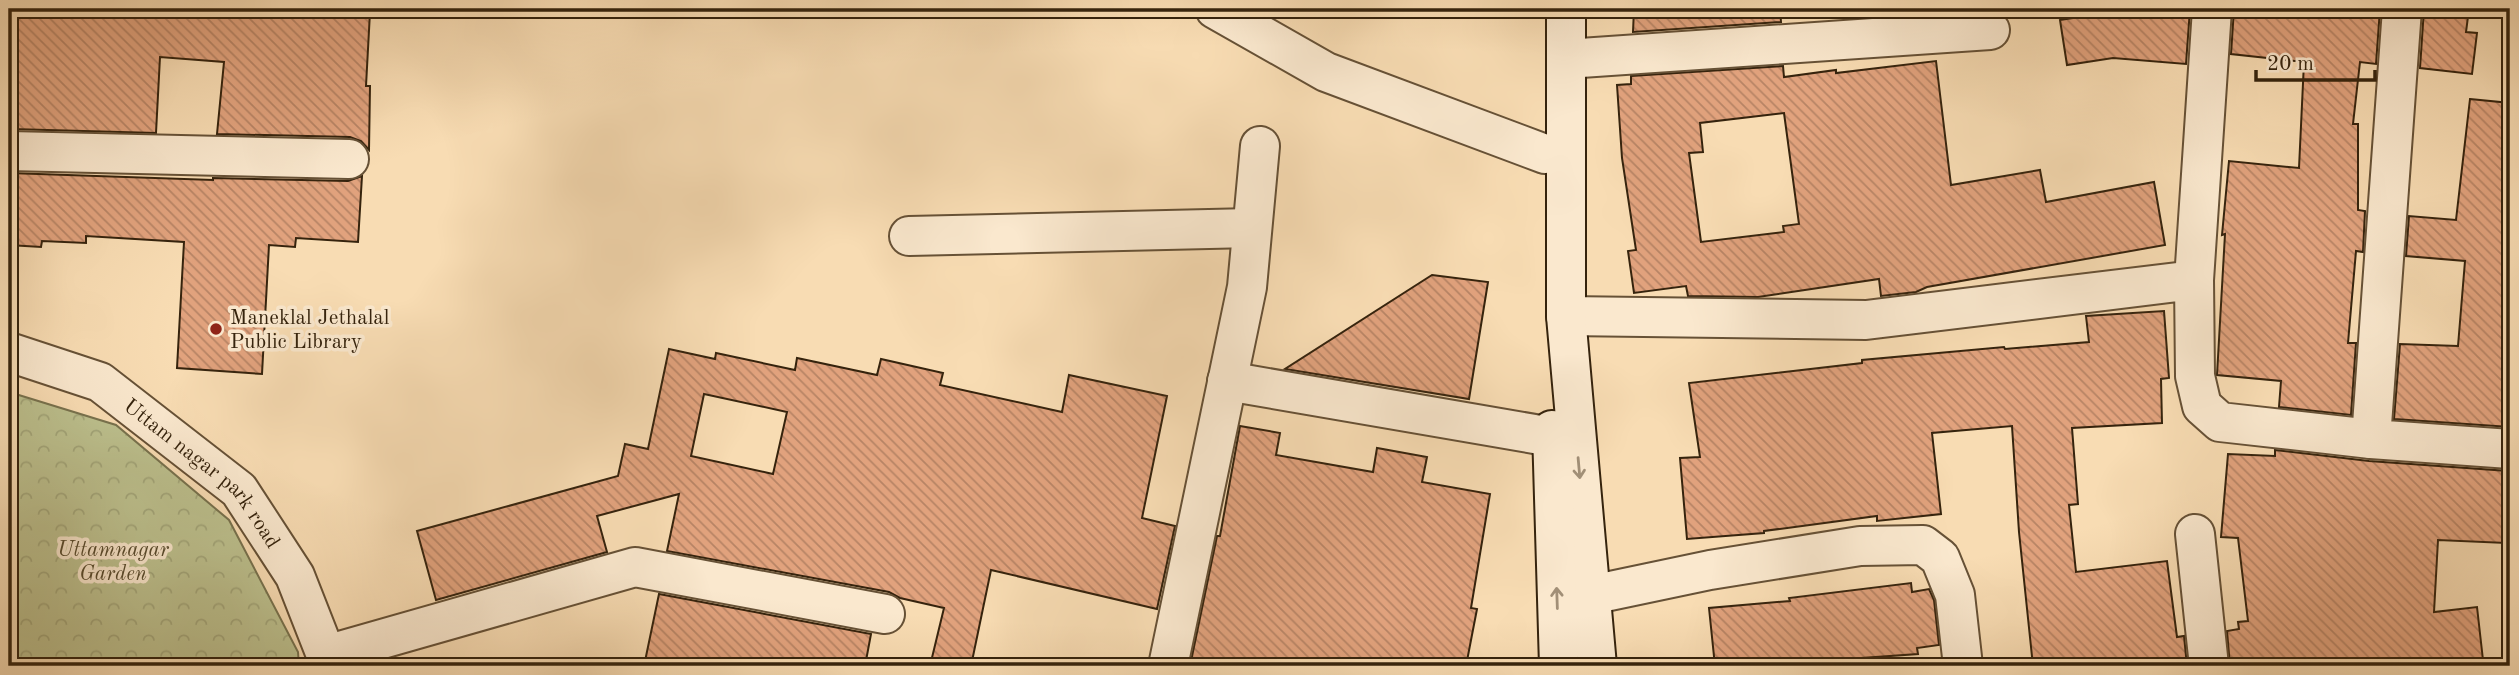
<svg xmlns="http://www.w3.org/2000/svg" width="2519" height="675" font-family="'Old Standard TT',serif">
<style>
.forest{fill:url(#forest-crowns);stroke:#78724e;stroke-width:2}
.building{fill:url(#building-back-hatch);stroke:#35230d;stroke-width:2;fill-rule:evenodd}
.lines{fill:none;stroke-linecap:round;stroke-linejoin:round}
.minor-casing{stroke:#665136;stroke-width:42}
.tertiary-casing{stroke:#665136;stroke-width:42}
.secondary-casing{stroke:#35230d;stroke-width:42}
.minor{stroke:#fae8ce;stroke-width:38}
.tertiary{stroke:#fae8ce;stroke-width:38}
.secondary{stroke:#fae8ce;stroke-width:38}
.oneway{stroke:#a18f77}
.poi-dot{fill:#8f2418;stroke:#fae8ce;stroke-width:2.5}
.labels{text-anchor:middle;stroke-width:7;stroke-linejoin:round;paint-order:stroke}
.poi-label{font-size:21px;fill:#35230d;stroke:#fae8ce;text-anchor:start}
.street-label{font-size:21px;fill:#35230d;stroke:#fae8ce}
.park-label{font-size:21px;font-style:italic;fill:#574a2d;stroke:#fae8ce}
</style>
<defs>
<pattern id="forest-crowns" width="20" height="18" patternUnits="userSpaceOnUse" patternTransform="scale(1.75)"><rect width="20" height="18" fill="#bcc08e"/><path d="M2 6a3 3 0 1 1 6 0M12 15a3 3 0 1 1 6 0" fill="none" stroke="#a2a579"/></pattern>
<pattern id="building-back-hatch" width="6" height="6" patternUnits="userSpaceOnUse" patternTransform="scale(1.75)"><rect width="6" height="6" fill="#e1a27d"/><path d="M-1 5l2 2M0 0l6 6M5-1l2 2" fill="none" stroke="#b78465"/></pattern>
</defs>
<rect width="100%" height="100%" fill="#f8dcb3"/>
<filter id="stains"><feTurbulence type="fractalNoise" baseFrequency=".00286" numOctaves="4"/><feColorMatrix values="0 0 0 0 .2 0 0 0 0 .09 0 0 0 0 .02 0 0 0 .5 -.17"/></filter>
<radialGradient id="worn" r=".72"><stop offset=".6" stop-color="#630" stop-opacity="0"/><stop offset="1" stop-color="#630" stop-opacity=".3"/></radialGradient>
<polygon class="forest" points="9,392 116,425 229,520 298,652 299,666 9,666"/>
<g class="building">
<polygon points="10,9 51,9 51,12 120,15 121,10 162,13 162,9 302,9 370,12 366,86 370,86 369,150 361,141 350,137 217,134 224,62 160,57 156,133 11,129 15,68 9,68"/>
<polygon points="1634,9 1780,9 1781,22 1633,32"/>
<polygon points="2131,9 2190,9 2186,64 2113,58 2067,65 2060,20"/>
<polygon points="2234,9 2380,9 2376,64 2360,62 2353,124 2358,124 2358,210 2365,211 2363,252 2356,251 2348,343 2356,343 2351,415 2279,407 2281,381 2217,375 2225,234 2222,235 2229,161 2299,168 2304,62 2231,54"/>
<polygon points="2424,9 2469,9 2466,32 2477,33 2472,74 2420,68"/>
<path d="M1936 61 1951 185 2040 170 2046 202 2154 182 2165 245 1927 287 1916 292 1881 296 1879 279 1758 297 1688 296 1686 286 1634 293 1628 251 1636 250 1622 158 1617 85 1631 84V76L1783 66 1784 77 1836 70V73ZM1784 113 1799 224 1783 226 1784 232 1701 242 1689 153 1703 152 1700 123Z"/>
<polygon points="2470,99 2510,103 2510,227 2504,295 2510,296 2510,427 2394,419 2400,344 2458,346 2465,261 2406,256 2409,216 2456,220"/>
<polygon points="9,173 213,180 213,178 348,181 362,176 358,242 296,238 295,247 269,245 262,374 177,368 184,242 86,236 86,243 42,241 41,247 9,245"/>
<polygon points="1432,275 1488,282 1469,399 1285,369"/>
<polygon points="2164,311 2169,378 2161,379 2162,423 2072,428 2078,504 2069,505 2076,572 2167,561 2177,637 2184,636 2187,666 2033,666 2019,532 2012,426 1932,433 1941,514 1877,521 1877,516 1764,531 1764,533 1687,539 1680,458 1700,457 1689,383 1862,363 1862,360 2004,347 2005,349 2089,342 2086,316"/>
<path d="M669 349 715 359 716 353 795 370 797 358 877 375 881 359 943 373 940 385 1062 412 1069 375 1167 396 1142 518 1175 526 1157 609 991 570 971 666H930L944 608 900 598 889 592 667 551 679 494 597 516 607 552 436 600 417 531 618 476 625 444 648 449ZM704 394 787 412 773 474 691 456Z"/>
<polygon points="1240,426 1280,433 1276,455 1373,472 1377,448 1427,457 1422,482 1490,494 1471,608 1477,609 1466,666 1190,666 1217,536 1220,536"/>
<polygon points="2275,450 2369,461 2508,471 2506,543 2438,540 2434,612 2477,607 2483,660 2430,666 2230,666 2227,631 2239,629 2238,622 2248,621 2238,538 2221,537 2228,454 2275,456"/>
<polygon points="1911,583 1912,592 1929,589 1934,600 1939,645 1917,648 1918,654 1862,658 1863,666 1715,666 1709,608 1790,601 1789,598"/>
<polygon points="659,594 871,634 865,666 644,666"/>
</g>
<g class="lines">
<defs>
<g id="minor">
<polyline points="1215,9 1326,72 1545,154"/>
<polyline points="2402,9 2371,439 2510,449"/>
<polyline points="1566,59 1990,30"/>
<polyline points="9,151 349,159"/>
<polyline points="909,236 1252,228"/>
<polyline points="2194,280 2212,9"/>
<polyline points="1566,316 1866,320 2194,280 2195,376 2202,406 2220,422 2371,439"/>
<polyline points="1227,381 1552,437"/>
<polyline points="2195,534 2209,666"/>
<polyline points="1591,595 1710,570 1860,546 1923,545 1940,558 1955,595 1963,666"/>
<polyline points="326,655 635,567 885,614"/>
<polyline points="1168,666 1247,287 1260,146"/>
</g>
<g id="tertiary">
<path id="s1" d="M9 352 100 382 239 490 295 576 326 655 328 666"/>
</g>
<g id="secondary">
<polyline points="1566,9 1566,316 1597,666"/>
<polyline points="1552,430 1559,666"/>
</g>
</defs>
<use href="#minor" class="minor-casing"/>
<use href="#tertiary" class="tertiary-casing"/>
<use href="#secondary" class="secondary-casing"/>
<use href="#minor" class="minor"/>
<use href="#tertiary" class="tertiary"/>
<use href="#secondary" class="secondary"/>
</g>
<defs><path id="oneway-shaft" d="M-6 0H5M1.5-3L5.5 0L1.5 3" fill="none" stroke-width="1.6" stroke-linecap="round" stroke-linejoin="round" transform="scale(1.75)"/></defs>
<g class="oneway">
<use href="#oneway-shaft" transform="translate(1579 468) rotate(85)"/>
<use href="#oneway-shaft" transform="translate(1557 598) rotate(-92)"/>
</g>
<circle class="poi-dot" cx="216" cy="329" r="7"/>
<g class="labels">
<g class="poi-label">
<text x="230" y="324">Maneklal Jethalal<tspan x="230" dy="24">Public Library</tspan></text>
</g>
<g class="street-label">
<text dy="7" stroke="none"><textPath href="#s1" startOffset="234">Uttam nagar park road</textPath></text>
</g>
<g class="park-label">
<text x="113" y="556">Uttamnagar<tspan x="113" dy="24">Garden</tspan></text>
</g>
</g>
<rect width="2519" height="675" fill="none" stroke="#f8dcb3" stroke-width="35"/>
<rect x="10" y="10" width="2498" height="654" fill="none" stroke="#35230d" stroke-width="3.5"/>
<rect x="18" y="18" width="2484" height="640" fill="none" stroke="#35230d" stroke-width="2"/>
<path d="M2256 70v10h119v-10" fill="none" stroke="#35230d" stroke-width="3.5"/>
<text x="2267" y="70" font-size="21" fill="#35230d" stroke="#fae8ce" stroke-width="5" paint-order="stroke">20 m</text>
<rect width="100%" height="100%" filter="url(#stains)"/>
<rect width="100%" height="100%" fill="url(#worn)"/>
</svg>
